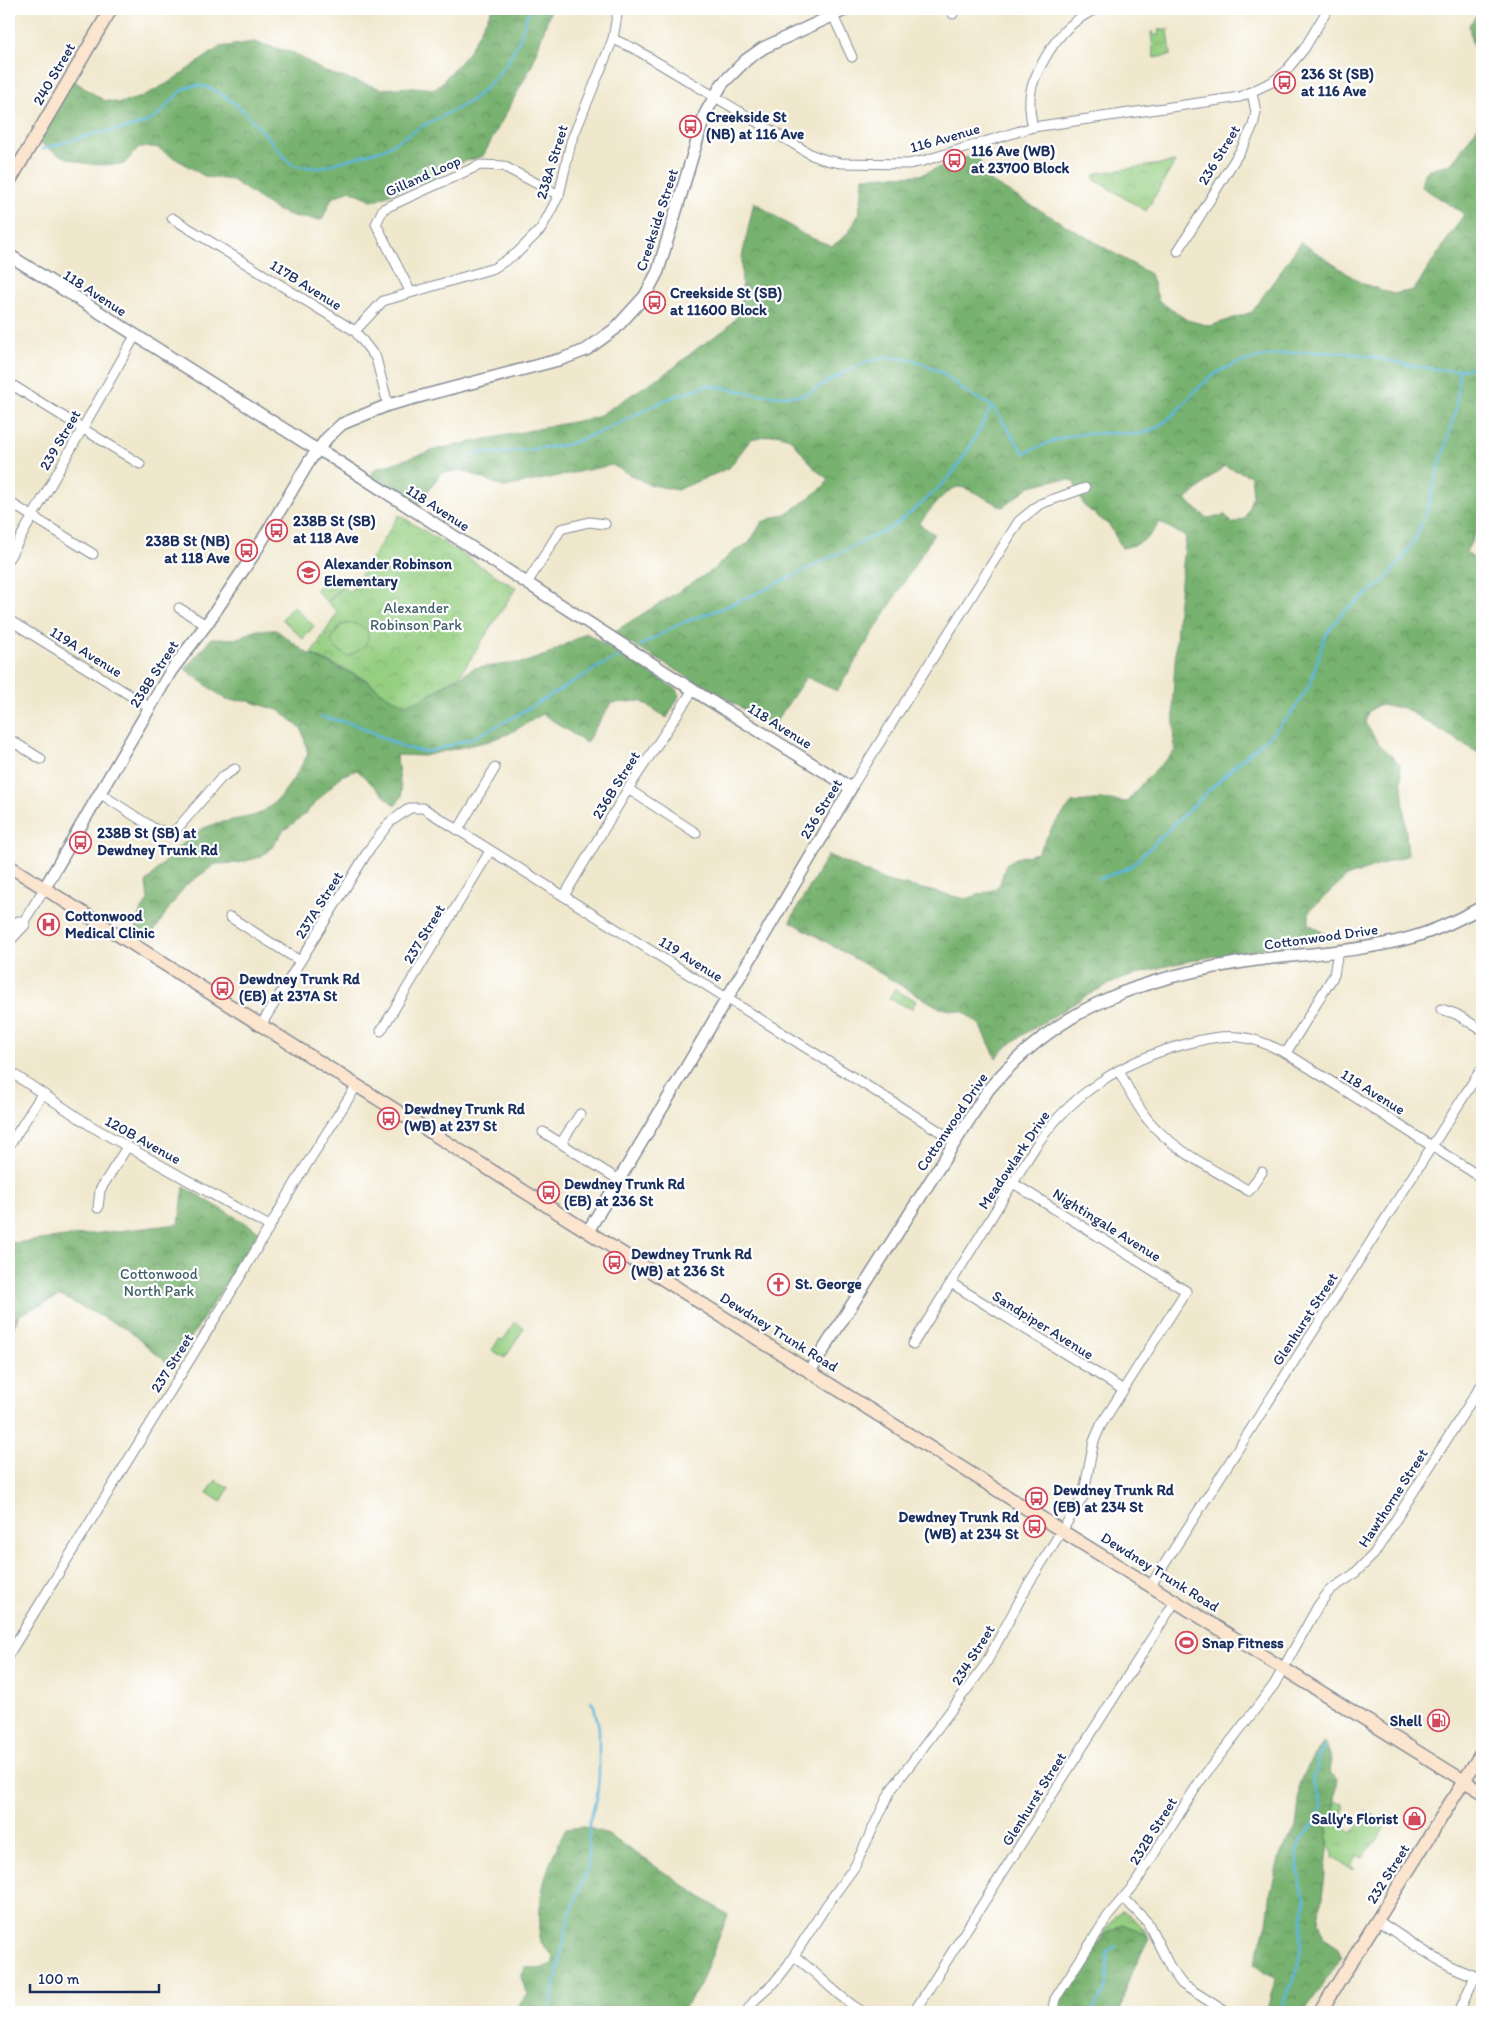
<svg xmlns="http://www.w3.org/2000/svg" width="1491" height="2021" font-family="Itim,sans-serif">
<style>
.grass{fill:url(#grass-tufts);stroke:#587f70}
.forest{fill:url(#forest-crowns);stroke:#4a7067;fill-rule:evenodd}
.park{fill:url(#park-crowns);stroke:#587f70}
.pitch{fill:#96cf82;stroke:#587f70}
.lines{fill:none;stroke-linecap:round;stroke-linejoin:round}
.stream{stroke:#5db7db;stroke-width:2.5}
.minor-casing{stroke:#868c96;stroke-width:11}
.tertiary-casing{stroke:#868c96;stroke-width:14}
.secondary-casing{stroke:#868c96;stroke-width:15}
.minor{stroke:#fff;stroke-width:9}
.tertiary{stroke:#fff;stroke-width:11}
.secondary{stroke:#fbe5cf;stroke-width:12}
.labels{text-anchor:middle;stroke-width:4.5;stroke-linejoin:round;paint-order:stroke}
.street-label{font-size:15px;fill:#1b2f5e;stroke:#fff}
.poi-label{font-size:15px;font-weight:bold;fill:#1b2f5e;stroke:#fff;text-anchor:start}
.park-label{font-size:15px;fill:#405f69;stroke:#fff}
</style>
<defs>
<pattern id="grass-tufts" width="24" height="20" patternUnits="userSpaceOnUse" patternTransform="scale(1.25)"><rect width="24" height="20" fill="#96cf82"/><path d="M3 7l-1-3M5 7V3M7 7l1-3M15 17l-1-3M17 17v-4M19 17l1-3" fill="none" stroke="#81b273"/></pattern>
<pattern id="forest-crowns" width="20" height="18" patternUnits="userSpaceOnUse" patternTransform="scale(1.25)"><rect width="20" height="18" fill="#78b270"/><path d="M2 6a3 3 0 1 1 6 0M12 15a3 3 0 1 1 6 0" fill="none" stroke="#62915f"/></pattern>
<pattern id="park-crowns" width="20" height="18" patternUnits="userSpaceOnUse" patternTransform="scale(1.25)"><rect width="20" height="18" fill="#96cf82"/><path d="M2 6a3 3 0 1 1 6 0M12 15a3 3 0 1 1 6 0" fill="none" stroke="#81b273"/></pattern>
</defs>
<rect width="100%" height="100%" fill="#fff"/>
<filter id="ink" filterUnits="userSpaceOnUse"><feTurbulence type="fractalNoise" baseFrequency=".02" numOctaves="2"/><feDisplacementMap in="SourceGraphic" scale="10" xChannelSelector="R" yChannelSelector="G"/><feConvolveMatrix kernelMatrix="1 2 1 2 8 2 1 2 1" color-interpolation-filters="sRGB"/></filter>
<filter id="wash" filterUnits="userSpaceOnUse"><feTurbulence type="fractalNoise" baseFrequency=".0096" numOctaves="4" result="noise"/><feDisplacementMap in="SourceGraphic" scale="20" xChannelSelector="R" yChannelSelector="G"/><feGaussianBlur stdDeviation="1.12" result="paint"/><feColorMatrix in="noise" values="0 0 0 0 0 0 0 0 0 0 0 0 0 0 0 0 0 1.4 0 .05"/><feComposite in="paint" operator="in"/></filter>
<g filter="url(#wash)">
<rect width="100%" height="100%" fill="#f0e8cd"/>
<g class="grass">
<polygon points="1166,29 1168,29 1171,55 1154,58 1151,33 1152,31 1154,35 1159,35 1158,30"/>
<path d="M1335 1800 1344 1804V1809L1336 1823 1352 1833 1366 1811 1385 1823C1384 1837 1370 1847 1363 1857L1358 1855 1351 1865 1355 1868 1354 1870 1333 1858C1334 1851 1329 1849 1328 1843 1325 1829 1332 1813 1335 1800Z"/>
<path d="M1122 1911C1134 1915 1144 1928 1149 1938L1137 1930 1122 1924 1102 1937 1115 1916Z"/>
</g>
<g class="forest">
<path d="M492 9H551L532 65 483 156 460 163 437 174 431 161 414 169 420 182 373 201 350 190 332 198 322 220 300 218 278 211 232 180 206 177 156 147H139L124 164C86 167 66 162 35 139L71 79 103 100 120 103 142 97 168 83 220 47 254 42 294 53 325 72 382 89 413 87 436 89 468 53Z"/>
<polygon points="1481,9 1482,9 1482,59 1472,44 1469,25"/>
<path d="M1482 121V521L1466 552 1482 565V755L1404 708 1378 705 1368 712 1365 723 1379 744 1400 764 1408 855 1346 877 1309 911V924L1334 939C1263 950 1193 955 1125 978 1098 987 1074 1003 1051 1018 1031 1030 1011 1040 996 1058L981 1026 964 1012 940 1008 790 921 828 855 887 881 966 899 993 890 1000 884 1006 864 1016 858 1038 853 1053 826 1072 803 1101 799 1127 802 1145 780 1175 751 1173 696 1178 610 1186 537 1160 522C1149 539 1142 544 1122 548L1110 526 1084 506 1073 480H1055L1030 486 1003 507C993 503 968 487 959 487 945 488 927 514 919 524L934 534 837 691 806 677 773 726 612 633 713 570 733 552 749 543 762 522 790 512 823 487 829 480 816 470 790 438 776 434 751 439 729 468 677 490 648 484 612 465 504 487 462 470 441 473 419 504 371 475 375 469 438 449 597 417 672 369 699 347 726 329 741 312 742 257 754 202 804 235 832 246C860 228 861 207 863 177L920 175 977 153 986 179 1150 274 1159 301 1187 320 1210 326 1252 312 1301 242 1361 283 1393 294 1414 290 1464 214 1422 187C1421 167 1434 168 1451 164ZM1224 466 1251 476 1253 495 1245 518 1233 524 1225 515 1207 518 1186 500Z"/>
<path d="M257 630H276L307 653 365 680 390 698 422 699 474 668 526 662 546 655 586 633 676 689 679 696 667 718 641 701 611 703 586 743 543 714 508 734 489 741 423 756 396 755 402 796 395 806 357 770 341 776 304 815 283 831 271 849 260 857 238 863 216 864 186 885 167 911 151 937 133 925 148 900 146 883C159 867 186 836 204 828 220 821 237 820 253 816 277 809 297 774 308 754L302 730 281 711 249 701 226 700 185 669 212 638 235 639Z"/>
<polygon points="184,1187 259,1231 172,1367 128,1330 60,1296 19,1315 9,1338 9,1240 13,1243 179,1224"/>
<polygon points="1324,1742 1331,1760 1329,1772 1338,1780 1332,1817 1328,1826 1328,1851 1319,1921 1324,1938 1339,1948 1342,1957 1304,2012 1262,2012 1268,2006 1275,1979 1254,1964 1267,1924 1271,1891 1280,1855 1296,1827 1299,1802 1299,1784 1306,1768"/>
<path d="M584 1827 599 1831 610 1836 728 1915 699 1987 682 2012H513L527 1995 521 1977 526 1967 540 1969 552 1964 554 1958C551 1952 544 1949 542 1944 539 1937 540 1931 540 1924 538 1889 550 1859 566 1829Z"/>
<polygon points="1122,1924 1137,1930 1149,1938 1126,1984 1120,2012 1064,2012 1058,1999 1082,1969 1102,1937"/>
</g>
<g class="park">
<polygon points="432,161 438,177 421,185 414,169"/>
<polygon points="1175,162 1146,211 1095,180 1094,177 1097,173"/>
<polygon points="399,515 516,588 460,675 422,699 407,704 390,698 365,679 311,654 338,612 328,603 343,586 350,592"/>
<polygon points="330,574 342,586 327,602 315,590"/>
<polygon points="895,988 900,993 916,1000 912,1009 889,999"/>
<polygon points="515,1322 524,1328 505,1358 492,1350 499,1339 503,1340"/>
<polygon points="216,1480 229,1488 221,1502 207,1493"/>
</g>
<g class="pitch">
<polygon points="293,606 314,626 303,639 282,619"/>
<path d="M351 623 360 625 367 630C372 647 358 649 348 657L334 647 331 640 340 626Z"/>
</g>
<g class="lines">
<g class="stream">
<polyline points="9,148 11,149"/>
<path d="M43 149C60 144 77 138 94 134 113 130 132 129 149 121 163 115 171 98 183 90 216 67 270 141 289 162L296 166 319 168 384 149 426 124 468 103 486 88 505 66 520 39 529 9"/>
<path d="M473 453H498L566 445 605 430 665 400 708 385 757 394 783 396 805 395 846 371 867 362 888 357 914 360 941 372 966 392 992 406 1024 453C1041 446 1057 438 1074 435 1085 433 1097 434 1108 433 1118 432 1129 435 1139 434 1172 428 1189 391 1215 374 1239 359 1275 354 1303 352 1317 352 1334 352 1348 353 1391 357 1440 380 1482 365"/>
<path d="M640 646 679 624 723 608 764 590 892 527C912 512 933 495 950 476 967 455 979 430 992 406"/>
<polyline points="322,717 354,724 405,748 428,752 473,738 514,717 598,667 624,654"/>
<polyline points="1099,879 1130,867 1234,766 1273,733 1293,711 1310,685 1325,636 1343,612 1383,582 1401,561 1417,536 1427,510 1456,409 1459,370"/>
<polyline points="549,2012 569,1917 588,1867 589,1822 597,1798 599,1775 599,1728 594,1706 591,1702"/>
<path d="M1091 2012C1095 2005 1100 1999 1104 1992 1110 1981 1107 1963 1107 1952L1116 1946"/>
<polyline points="1280,2012 1299,1966 1305,1898 1297,1868 1297,1850 1301,1841 1318,1819 1321,1805 1312,1778 1317,1770 1317,1759 1326,1746"/>
</g>
</g>
</g>
<g filter="url(#ink)">
<g class="lines">
<defs>
<g id="minor">
<polyline points="830,9 852,57"/>
<polyline points="950,9 953,14"/>
<polyline points="613,39 635,49 812,155 826,160 841,163 908,164 923,161 1033,127 1240,97 1272,82 1285,72 1304,49 1328,9"/>
<path d="M1033 127C1025 95 1032 80 1048 53 1061 32 1073 20 1096 9"/>
<polyline points="172,218 355,331 376,358 388,405"/>
<polyline points="1178,251 1242,148 1253,126 1256,112 1252,93"/>
<polyline points="410,291 376,224 383,209 480,165 503,166 559,195"/>
<polyline points="355,331 383,301 494,268 517,253 541,229 559,195 571,142 613,39 618,9"/>
<polyline points="9,383 140,464"/>
<polyline points="9,502 93,554"/>
<polyline points="9,558 135,336"/>
<polyline points="527,583 561,529 589,522 605,524"/>
<polyline points="179,608 206,625"/>
<polyline points="9,620 149,707"/>
<polyline points="9,739 41,759"/>
<polyline points="851,788 1019,521 1040,504 1085,488"/>
<polyline points="628,789 696,833"/>
<polyline points="101,794 155,829 168,832 176,830 222,777 235,769"/>
<polyline points="458,830 495,768"/>
<polyline points="564,896 628,789 693,690"/>
<polyline points="230,917 300,961"/>
<polyline points="9,932 18,921 24,921"/>
<polyline points="9,942 25,925 24,921 44,889"/>
<polyline points="1441,1009 1456,1014 1482,1030"/>
<polyline points="261,1025 370,848 390,822 410,808 423,808 955,1141"/>
<polyline points="381,1031 490,851"/>
<polyline points="1286,1053 1334,975 1338,951"/>
<path d="M1119 1070C1127 1087 1136 1105 1148 1120 1174 1151 1215 1170 1249 1191L1262 1172"/>
<polyline points="9,1071 91,1126 269,1226"/>
<polyline points="543,1132 619,1180"/>
<polyline points="561,1143 580,1114"/>
<polyline points="9,1146 42,1094"/>
<polyline points="98,1208 100,1190 127,1147"/>
<polyline points="951,1283 1122,1389"/>
<path d="M913 1344 1035 1147C1070 1095 1122 1061 1182 1045 1203 1039 1225 1034 1246 1038 1260 1040 1273 1047 1286 1053L1482 1178"/>
<polyline points="1151,1585 1482,1068"/>
<polyline points="9,1654 224,1304 300,1175 357,1085"/>
<polyline points="1124,1898 1148,1923 1171,1969 1182,1984 1226,2012"/>
<path d="M1378 1921C1411 1942 1444 1968 1482 1978"/>
<path d="M794 1956C819 1974 837 1997 863 2012"/>
<polyline points="746,2012 755,2000 774,1983 788,1965 826,1906 855,1866 891,1790 985,1665 1029,1583 1083,1497 1094,1441 1101,1425 1186,1291 1013,1183"/>
<polyline points="914,2012 1176,1600"/>
<polyline points="1052,2012 1055,1999 1108,1916 1135,1884 1200,1781 1274,1685 1318,1606 1330,1590 1354,1574 1374,1554 1482,1384"/>
<polyline points="1459,2012 1475,1976"/>
</g>
<g id="tertiary">
<polyline points="9,255 309,445 328,455 693,690 851,788 667,1100 588,1231"/>
<polyline points="44,889 171,671 206,625 254,554 310,460 327,438 342,424 388,405 562,359 586,350 615,329 645,296 658,271 705,114 722,84 746,60 763,48 847,9"/>
<path d="M810 1371 988 1090C1061 1003 1147 976 1256 960 1308 953 1362 952 1413 937 1437 930 1460 919 1482 907"/>
</g>
<g id="secondary">
<polyline points="9,182 111,9"/>
<polyline points="9,866 1062,1531 1482,1792"/>
<polyline points="1320,2012 1482,1752"/>
</g>
</defs>
<use href="#minor" class="minor-casing"/>
<use href="#tertiary" class="tertiary-casing"/>
<use href="#secondary" class="secondary-casing"/>
<use href="#minor" class="minor"/>
<use href="#tertiary" class="tertiary"/>
<use href="#secondary" class="secondary"/>
</g>
</g>
<defs>
<symbol id="bus-ring" viewBox="-11 -11 22 22"><circle r="9.5" fill="#fff" stroke="#d1495b" stroke-width="1.5"/><path d="M-5-6H5V4H4V6H2V4H-2V6H-4V4H-5ZM-3.5-4V0h7V-4ZM-3.5 1.2v1.5H-2V1.2ZM2 1.2v1.5H3.5V1.2Z" fill="#d1495b"/></symbol>
<symbol id="school-ring" viewBox="-11 -11 22 22"><circle r="9.5" fill="#fff" stroke="#d1495b" stroke-width="1.5"/><path d="M0-5L7-2L0 1L-7-2ZM-4 1L0 2.5L4 1V4Q0 6-4 4Z" fill="#d1495b"/></symbol>
<symbol id="hospital-ring" viewBox="-11 -11 22 22"><circle r="9.5" fill="#fff" stroke="#d1495b" stroke-width="1.5"/><path d="M-5-5h3v3.5h4V-5h3V5h-3V1.5h-4V5h-3Z" fill="#d1495b"/></symbol>
<symbol id="church-ring" viewBox="-11 -11 22 22"><circle r="9.5" fill="#fff" stroke="#d1495b" stroke-width="1.5"/><path d="M-1.2-6h2.4v3.5h3.3v2.4h-3.3V6h-2.4V-.1h-3.3v-2.4h3.3Z" fill="#d1495b"/></symbol>
<symbol id="stadium-ring" viewBox="-11 -11 22 22"><circle r="9.5" fill="#fff" stroke="#d1495b" stroke-width="1.5"/><path d="M0-5a6.5 5 0 1 0 0 10a6.5 5 0 1 0 0-10ZM-3.5-1.8h7v3.6h-7Z" fill="#d1495b"/></symbol>
<symbol id="fuel-ring" viewBox="-11 -11 22 22"><circle r="9.5" fill="#fff" stroke="#d1495b" stroke-width="1.5"/><path d="M-5.5-6h7V0h2V4h1.3V-2.5L3-4.5l.8-.8L6-3V5H2.5V1h-1V6h-7ZM-4.2-4.7v3.2H.2V-4.7Z" fill="#d1495b"/></symbol>
<symbol id="shop-ring" viewBox="-11 -11 22 22"><circle r="9.5" fill="#fff" stroke="#d1495b" stroke-width="1.5"/><path d="M-5-2.5h2.3a2.7 3.5 0 0 1 5.4 0H5L5.5 6h-11ZM-1.5-2.5h3a1.5 2.3 0 0 0-3 0Z" fill="#d1495b"/></symbol>
</defs>
<g fill-rule="evenodd">
<use href="#bus-ring" x="1272" y="70" width="25" height="25"/>
<use href="#bus-ring" x="678" y="114" width="25" height="25"/>
<use href="#bus-ring" x="942" y="148" width="25" height="25"/>
<use href="#bus-ring" x="642" y="290" width="25" height="25"/>
<use href="#bus-ring" x="264" y="518" width="25" height="25"/>
<use href="#bus-ring" x="234" y="538" width="25" height="25"/>
<use href="#school-ring" x="296" y="560" width="25" height="25"/>
<use href="#bus-ring" x="68" y="830" width="25" height="25"/>
<use href="#hospital-ring" x="36" y="912" width="25" height="25"/>
<use href="#bus-ring" x="210" y="976" width="25" height="25"/>
<use href="#bus-ring" x="376" y="1106" width="25" height="25"/>
<use href="#bus-ring" x="536" y="1180" width="25" height="25"/>
<use href="#bus-ring" x="602" y="1250" width="25" height="25"/>
<use href="#church-ring" x="766" y="1272" width="25" height="25"/>
<use href="#bus-ring" x="1024" y="1486" width="25" height="25"/>
<use href="#bus-ring" x="1022" y="1514" width="25" height="25"/>
<use href="#stadium-ring" x="1174" y="1630" width="25" height="25"/>
<use href="#fuel-ring" x="1426" y="1708" width="25" height="25"/>
<use href="#shop-ring" x="1402" y="1806" width="25" height="25"/>
</g>
<g class="labels">
<g class="street-label">
<text transform="translate(54 74) rotate(-60)" y="5">240 Street</text>
<text transform="translate(945 138) rotate(-16)" y="5">116 Avenue</text>
<text transform="translate(1219 155) rotate(-59)" y="5">236 Street</text>
<text transform="translate(552 162) rotate(-73)" y="5">238A Street</text>
<text transform="translate(423 176) rotate(-24)" y="5">Gilland Loop</text>
<text transform="translate(657 220) rotate(-72)" y="5">Creekside Street</text>
<text transform="translate(306 285) rotate(32)" y="5">117B Avenue</text>
<text transform="translate(95 293) rotate(33)" y="5">118 Avenue</text>
<text transform="translate(60 440) rotate(-60)" y="5">239 Street</text>
<text transform="translate(438 508) rotate(33)" y="5">118 Avenue</text>
<text transform="translate(86 652) rotate(32)" y="5">119A Avenue</text>
<text transform="translate(154 674) rotate(-57)" y="5">238B Street</text>
<text transform="translate(780 726) rotate(32)" y="5">118 Avenue</text>
<text transform="translate(616 785) rotate(-58)" y="5">236B Street</text>
<text transform="translate(821 809) rotate(-59)" y="5">236 Street</text>
<text transform="translate(319 905) rotate(-58)" y="5">237A Street</text>
<text transform="translate(424 934) rotate(-59)" y="5">237 Street</text>
<text transform="translate(1321 937) rotate(-8)" y="5">Cottonwood Drive</text>
<text transform="translate(691 959) rotate(32)" y="5">119 Avenue</text>
<text transform="translate(1373 1092) rotate(32)" y="5">118 Avenue</text>
<text transform="translate(952 1122) rotate(-56)" y="5">Cottonwood Drive</text>
<text transform="translate(143 1140) rotate(29)" y="5">120B Avenue</text>
<text transform="translate(1014 1160) rotate(-56)" y="5">Meadowlark Drive</text>
<text transform="translate(1107 1225) rotate(32)" y="5">Nightingale Avenue</text>
<text transform="translate(1305 1319) rotate(-57)" y="5">Glenhurst Street</text>
<text transform="translate(1043 1325) rotate(32)" y="5">Sandpiper Avenue</text>
<text transform="translate(779 1332) rotate(32)" y="5">Dewdney Trunk Road</text>
<text transform="translate(172 1363) rotate(-58)" y="5">237 Street</text>
<text transform="translate(1393 1498) rotate(-57)" y="5">Hawthorne Street</text>
<text transform="translate(1160 1572) rotate(32)" y="5">Dewdney Trunk Road</text>
<text transform="translate(973 1655) rotate(-58)" y="5">234 Street</text>
<text transform="translate(1034 1799) rotate(-58)" y="5">Glenhurst Street</text>
<text transform="translate(1153 1831) rotate(-58)" y="5">232B Street</text>
<text transform="translate(1388 1874) rotate(-58)" y="5">232 Street</text>
</g>
<g class="poi-label">
<text x="1301" y="79">236 St (SB)<tspan x="1301" dy="17">at 116 Ave</tspan></text>
<text x="706" y="122">Creekside St<tspan x="706" dy="17">(NB) at 116 Ave</tspan></text>
<text x="971" y="156">116 Ave (WB)<tspan x="971" dy="17">at 23700 Block</tspan></text>
<text x="670" y="298">Creekside St (SB)<tspan x="670" dy="17">at 11600 Block</tspan></text>
<text x="293" y="526">238B St (SB)<tspan x="293" dy="17">at 118 Ave</tspan></text>
<text x="230" y="546" text-anchor="end">238B St (NB)<tspan x="230" dy="17">at 118 Ave</tspan></text>
<text x="324" y="569">Alexander Robinson<tspan x="324" dy="17">Elementary</tspan></text>
<text x="97" y="838">238B St (SB) at<tspan x="97" dy="17">Dewdney Trunk Rd</tspan></text>
<text x="65" y="921">Cottonwood<tspan x="65" dy="17">Medical Clinic</tspan></text>
<text x="239" y="984">Dewdney Trunk Rd<tspan x="239" dy="17">(EB) at 237A St</tspan></text>
<text x="404" y="1114">Dewdney Trunk Rd<tspan x="404" dy="17">(WB) at 237 St</tspan></text>
<text x="564" y="1189">Dewdney Trunk Rd<tspan x="564" dy="17">(EB) at 236 St</tspan></text>
<text x="631" y="1259">Dewdney Trunk Rd<tspan x="631" dy="17">(WB) at 236 St</tspan></text>
<text x="795" y="1289">St. George</text>
<text x="1053" y="1495">Dewdney Trunk Rd<tspan x="1053" dy="17">(EB) at 234 St</tspan></text>
<text x="1019" y="1522" text-anchor="end">Dewdney Trunk Rd<tspan x="1019" dy="17">(WB) at 234 St</tspan></text>
<text x="1202" y="1648">Snap Fitness</text>
<text x="1422" y="1726" text-anchor="end">Shell</text>
<text x="1398" y="1824" text-anchor="end">Sally's Florist</text>
</g>
<g class="park-label">
<text x="416" y="613">Alexander<tspan x="416" dy="17">Robinson Park</tspan></text>
<text x="159" y="1279">Cottonwood<tspan x="159" dy="17">North Park</tspan></text>
</g>
</g>
<rect width="1491" height="2021" fill="none" stroke="#fff" stroke-width="30"/>
<path d="M30 1984v8h129v-8" fill="none" stroke="#1b2f5e" stroke-width="2.5"/>
<text x="38" y="1984" font-size="15" fill="#1b2f5e" stroke="#ffffff" stroke-width="4" paint-order="stroke">100 m</text>
</svg>
